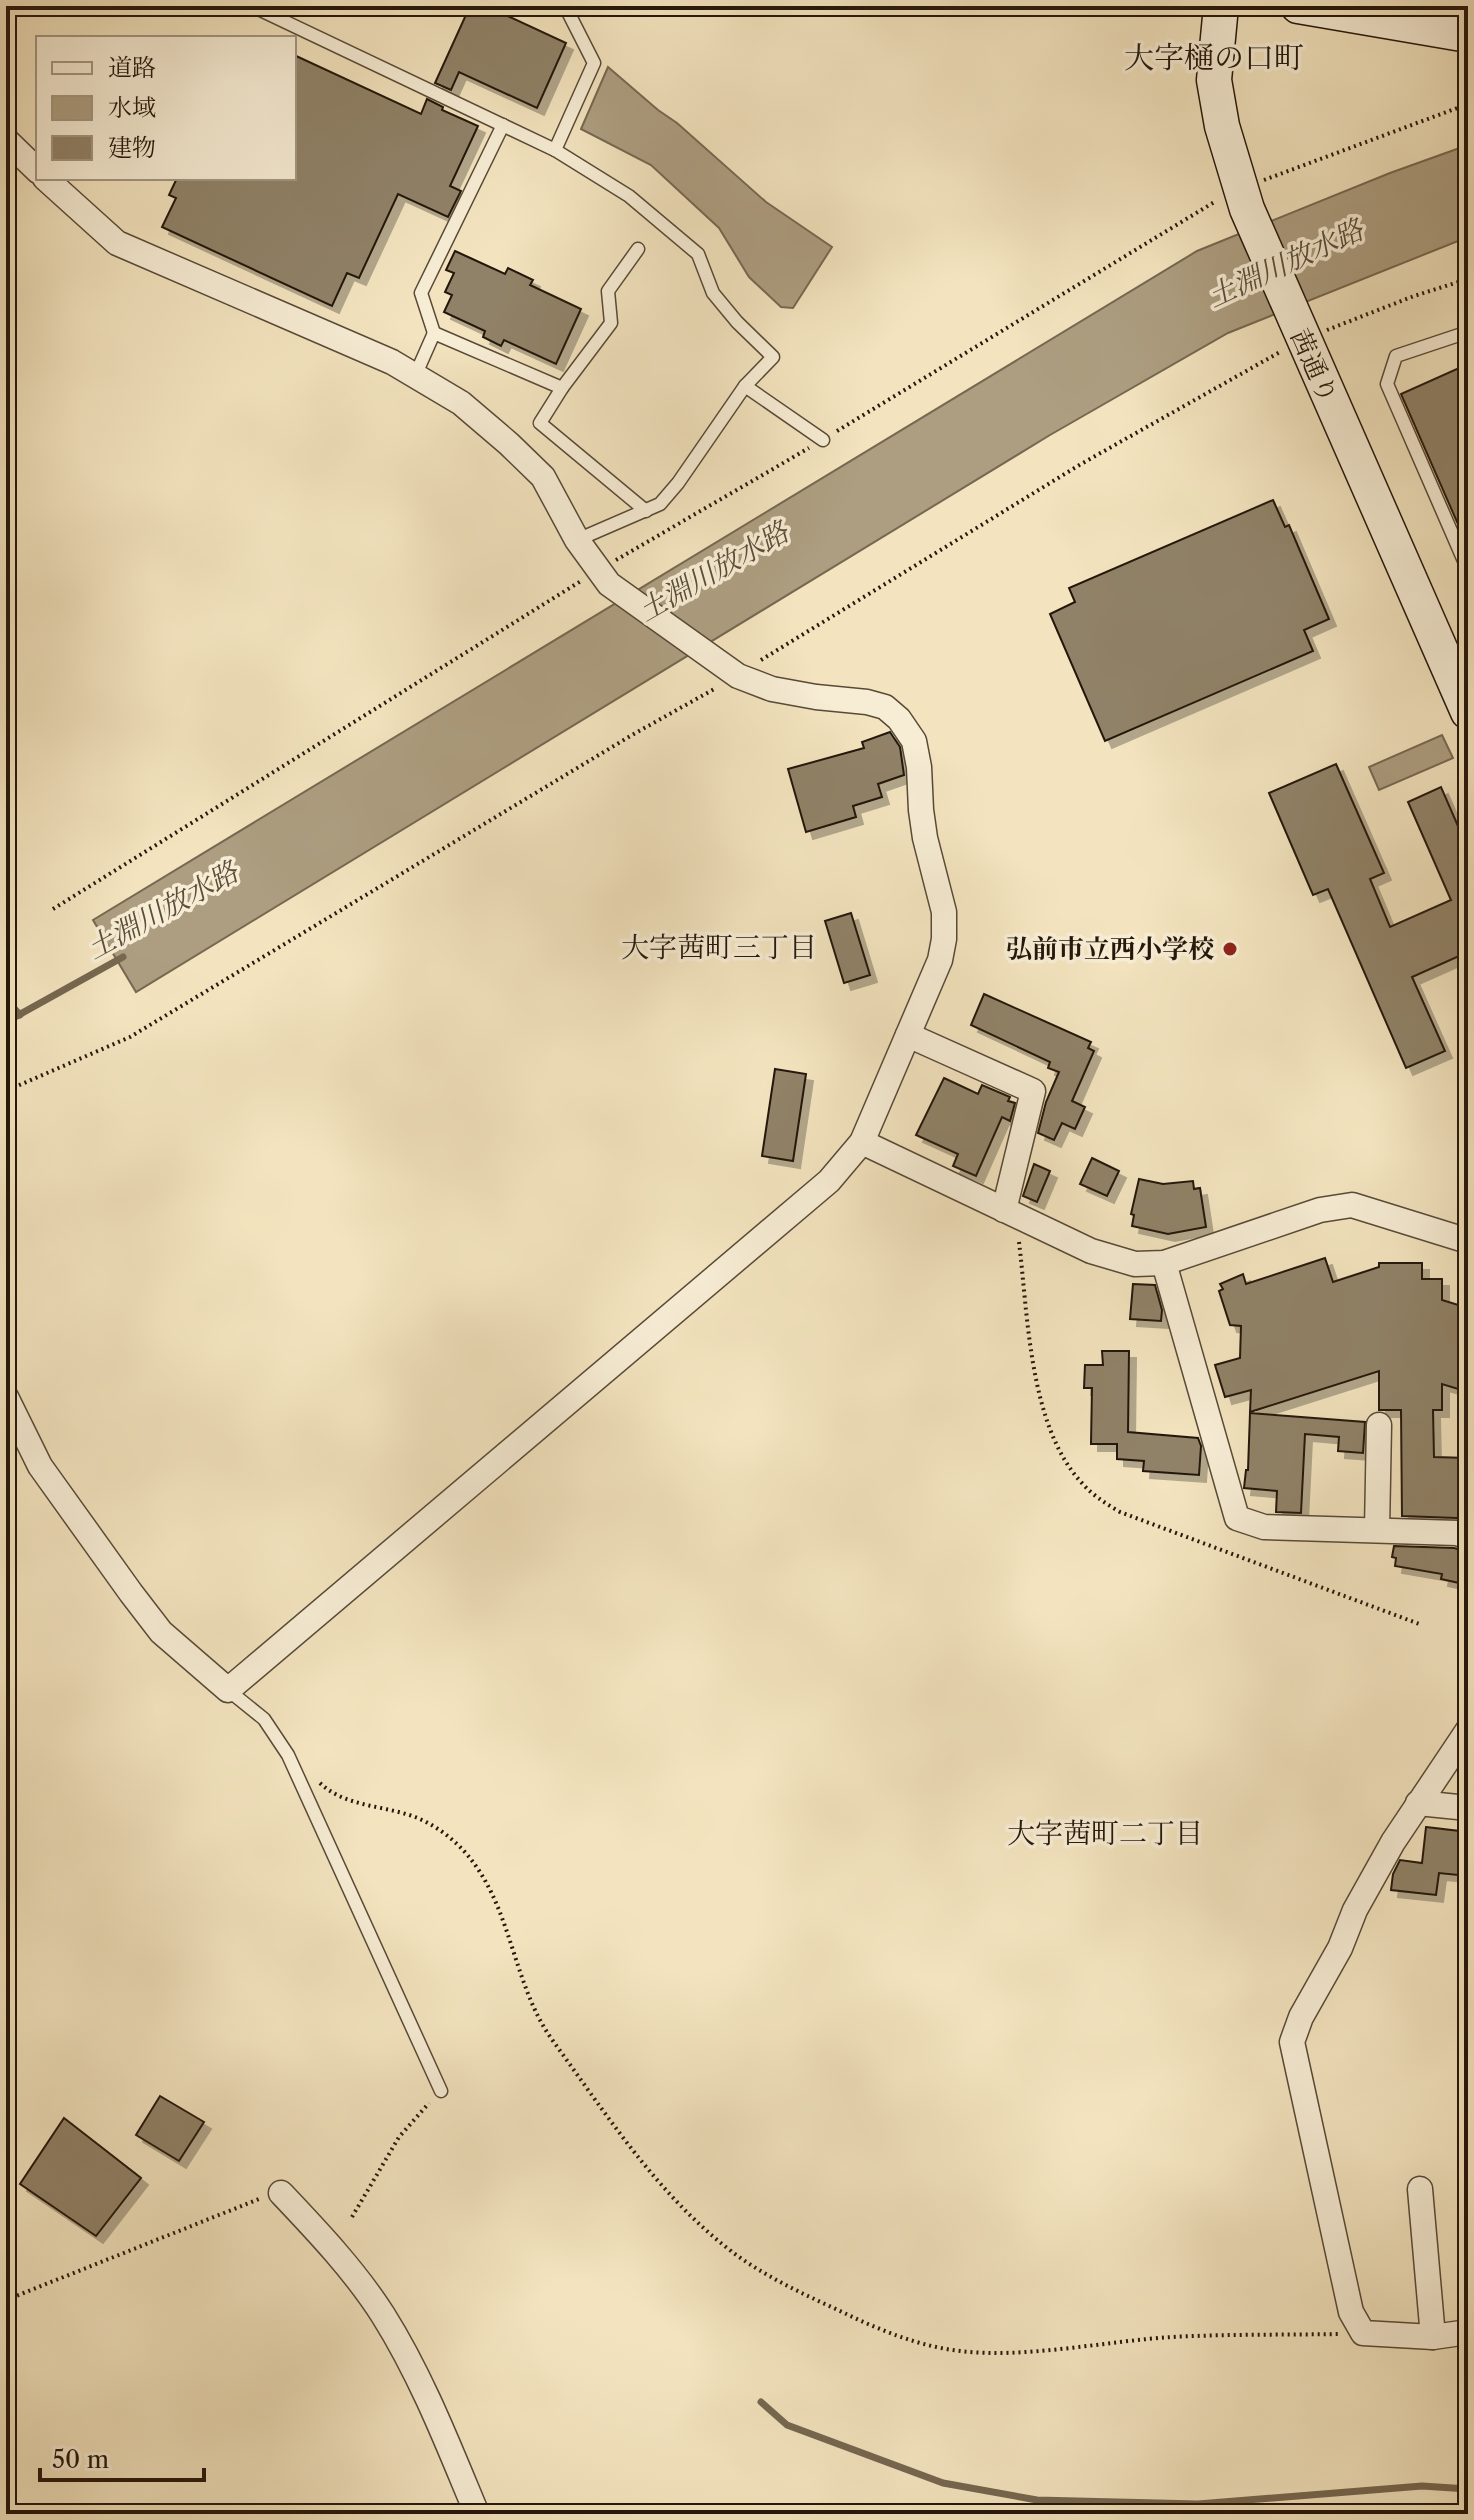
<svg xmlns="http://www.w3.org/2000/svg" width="1474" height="2520" font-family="'Libre Caslon Text','Noto Serif JP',serif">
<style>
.water{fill:#ad9e81;stroke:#766851;stroke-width:2}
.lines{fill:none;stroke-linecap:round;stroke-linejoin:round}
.stream{stroke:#766851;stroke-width:7}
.building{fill:#908268;stroke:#24170a;stroke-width:2;filter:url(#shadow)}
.lane-casing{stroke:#584a37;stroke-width:15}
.street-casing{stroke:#584a37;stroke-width:27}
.secondary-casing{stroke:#24170a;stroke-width:37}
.path{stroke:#24170a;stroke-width:4;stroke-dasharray:2 4;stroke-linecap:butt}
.lane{stroke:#f7edd5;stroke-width:12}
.street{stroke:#f7edd5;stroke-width:24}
.secondary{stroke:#f7edd5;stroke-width:34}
.poi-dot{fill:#8f2418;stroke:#f7edd5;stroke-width:3}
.labels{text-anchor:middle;stroke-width:7;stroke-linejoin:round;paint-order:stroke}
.street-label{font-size:26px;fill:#24170a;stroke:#f7edd5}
.poi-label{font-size:26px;font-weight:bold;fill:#24170a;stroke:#f7edd5;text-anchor:end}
.water-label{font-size:28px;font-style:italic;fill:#5b4d3a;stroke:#f7edd5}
.neighbourhood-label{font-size:28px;fill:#24170a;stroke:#f7edd5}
.quarter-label{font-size:30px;fill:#24170a;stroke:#f7edd5}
</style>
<defs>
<filter id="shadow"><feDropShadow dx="7" dy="7" stdDeviation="0" flood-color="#0004"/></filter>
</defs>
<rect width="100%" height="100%" fill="#f3e4bf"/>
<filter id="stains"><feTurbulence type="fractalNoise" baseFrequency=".0025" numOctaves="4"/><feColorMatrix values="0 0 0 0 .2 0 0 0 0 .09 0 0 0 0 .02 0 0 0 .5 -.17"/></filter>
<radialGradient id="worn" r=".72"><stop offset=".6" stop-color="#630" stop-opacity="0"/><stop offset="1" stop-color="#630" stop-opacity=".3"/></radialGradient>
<g class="water">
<polygon points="608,67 658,110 677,123 766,202 832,247 793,308 781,307 749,277 719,228 651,165 581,129"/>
<polygon points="1468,145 1468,237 1228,333 1050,435 136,992 93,920 1197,251 1390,173"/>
<polygon points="1442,735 1453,758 1379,790 1369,767"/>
</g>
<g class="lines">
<g class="stream">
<polyline points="6,1000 20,1015"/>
<polyline points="6,1022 123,957"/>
<polyline points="761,2402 787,2425 943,2483 1037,2500 1198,2504 1422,2486 1468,2489"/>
</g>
</g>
<g class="building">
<polygon points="470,6 486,6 566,43 537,108 459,72 451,90 435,83"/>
<polygon points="294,55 421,114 427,99 443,107 442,110 478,126 450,186 461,191 448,217 398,194 359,278 347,273 332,306 162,227 176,198 169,195 177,178 294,178"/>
<polygon points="455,251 505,274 508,268 533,280 530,285 581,309 556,364 504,340 501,346 483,337 485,331 444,312 452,295 445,292 454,273 446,270"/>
<polygon points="1468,364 1468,547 1401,394"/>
<polygon points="1273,500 1285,527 1289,525 1329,619 1304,630 1313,651 1105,741 1050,614 1075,602 1069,588"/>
<polygon points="890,732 900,747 904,775 878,784 882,797 853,806 856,817 806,832 788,769 864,748 862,742"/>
<polygon points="1336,764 1384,873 1370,879 1390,927 1451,900 1408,802 1441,787 1468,849 1468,952 1412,977 1445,1051 1406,1068 1328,889 1313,895 1269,793"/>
<polygon points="851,913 870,975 844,983 825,921"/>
<polygon points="984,994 1091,1042 1088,1048 1094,1051 1072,1101 1085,1107 1075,1129 1062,1123 1054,1140 1038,1133 1046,1102 1059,1072 1048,1068 1050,1062 971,1025"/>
<polygon points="775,1069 806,1074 793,1161 762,1156"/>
<polygon points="944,1078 978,1094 982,1085 1010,1097 1008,1101 1015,1103 1010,1121 1002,1117 976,1176 953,1166 958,1154 916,1135"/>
<polygon points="1092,1158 1119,1171 1107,1196 1080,1184"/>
<polygon points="1034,1164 1050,1171 1037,1202 1023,1196"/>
<polygon points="1139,1179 1163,1184 1193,1181 1194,1189 1200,1188 1206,1227 1168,1234 1132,1226 1134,1215 1131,1214"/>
<polygon points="1325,1258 1333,1282 1379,1267 1379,1263 1422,1263 1422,1279 1442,1279 1442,1300 1468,1308 1468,1392 1442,1384 1442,1410 1433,1410 1434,1457 1468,1458 1468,1521 1457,1518 1402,1516 1401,1410 1379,1410 1379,1371 1250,1412 1251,1390 1225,1397 1215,1365 1240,1358 1241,1326 1230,1325 1219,1291 1223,1289 1220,1284 1243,1274 1246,1284"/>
<polygon points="1133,1284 1155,1285 1162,1310 1161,1321 1130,1319"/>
<polygon points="1102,1351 1129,1351 1128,1432 1198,1438 1201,1446 1199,1475 1143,1471 1144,1461 1117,1459 1117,1444 1091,1444 1092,1388 1084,1388 1085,1365 1103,1365"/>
<polygon points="1250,1413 1365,1422 1363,1453 1338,1451 1339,1437 1305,1434 1301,1513 1276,1512 1277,1491 1244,1488 1246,1470 1248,1470"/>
<polygon points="1394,1546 1454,1548 1468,1552 1468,1585 1441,1579 1442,1574 1395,1566 1396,1558 1392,1557"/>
<polygon points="1426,1827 1468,1832 1468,1876 1439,1873 1436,1895 1391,1890 1393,1874 1400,1860 1422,1863"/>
<polygon points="160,2096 204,2122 179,2161 136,2135"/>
<polygon points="64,2118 141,2178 96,2236 20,2184"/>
</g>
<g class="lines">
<defs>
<g id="lane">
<polyline points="252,6 555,150"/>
<polyline points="565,6 594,63 555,150 629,196 698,254 713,293 737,322 773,357 745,386 678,483 660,504 577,540"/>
<polyline points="1468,332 1396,356 1387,384 1468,570"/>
<polyline points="434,333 421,293 503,125"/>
<polyline points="415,376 434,333 562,388 611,323 608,291 638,249"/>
<polyline points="745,386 823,440"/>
<polyline points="562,388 540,423 646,511"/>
<polyline points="228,1690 264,1719 288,1755 441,2091"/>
</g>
<g id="street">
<polyline points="6,140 38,171"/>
<polyline points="908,1035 1033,1091 1004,1210"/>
<polyline points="862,1142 1091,1251 1135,1264 1164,1263 1320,1210 1352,1205 1468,1241"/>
<polyline points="1164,1263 1237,1518 1264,1527 1457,1533 1468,1537"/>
<polyline points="6,1397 40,1466 131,1593 161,1632 228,1690 829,1181 862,1142 940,960 944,939 944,912 925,838 921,810 919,767 914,741 899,719 885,707 867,702 816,697 772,689 738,676 609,584 577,540 543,477 509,444 461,403 392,362 117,243 45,178"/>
<polyline points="1377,1530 1379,1425"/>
<polyline points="1468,1730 1393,1842 1355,1910 1340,1948 1301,2017 1292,2042 1351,2312 1363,2333 1433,2337 1468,2332"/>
<polyline points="1418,1803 1468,1808"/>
<polyline points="1420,2189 1433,2337"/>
<path d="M281 2193C317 2231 355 2271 383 2315 422 2377 449 2447 477 2514"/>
</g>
<g id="secondary">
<polyline points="1221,6 1214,80 1222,126 1247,209 1468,712"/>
<polyline points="1298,6 1468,35"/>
</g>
</defs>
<use href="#lane" class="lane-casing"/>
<use href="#street" class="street-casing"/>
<use href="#secondary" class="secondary-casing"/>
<g class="path">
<polyline points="1264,180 1468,104"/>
<polyline points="1327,330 1414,296 1468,279"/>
<polyline points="837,431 1216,201"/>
<polyline points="616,560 809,448"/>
<polyline points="761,660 1081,464 1280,352"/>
<polyline points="53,909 581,581"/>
<polyline points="8,1090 130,1037 632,735 716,688"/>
<path d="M1019 1242C1028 1315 1029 1425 1081 1482 1092 1495 1105 1503 1120 1512L1422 1625"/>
<path d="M320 1783C345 1807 383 1805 415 1817 433 1824 450 1836 463 1850 513 1904 511 1983 553 2041 607 2115 657 2194 731 2251 764 2276 801 2293 838 2310 877 2329 917 2346 960 2351 1025 2359 1106 2341 1172 2337 1228 2334 1284 2335 1340 2334"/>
<polyline points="352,2217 399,2137 429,2103"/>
<polyline points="6,2300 259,2199"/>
</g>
<use href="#lane" class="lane"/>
<use href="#street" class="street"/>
<use href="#secondary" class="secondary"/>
</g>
<circle class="poi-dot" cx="1230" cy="949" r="8"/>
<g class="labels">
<g class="street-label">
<text transform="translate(1314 366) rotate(66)" y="9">茜通り</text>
</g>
<g class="poi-label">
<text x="1214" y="958">弘前市立西小学校</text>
</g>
<g class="water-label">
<text transform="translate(1285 263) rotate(-25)" y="10">土淵川放水路</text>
<text transform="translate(713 571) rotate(-30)" y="10">土淵川放水路</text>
<text transform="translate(162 910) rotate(-29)" y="10">土淵川放水路</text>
</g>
<g class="neighbourhood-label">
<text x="719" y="957">大字茜町三丁目</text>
<text x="1105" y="1843">大字茜町二丁目</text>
</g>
<g class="quarter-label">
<text x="1214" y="68">大字樋の口町</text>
</g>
</g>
<rect width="1474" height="2520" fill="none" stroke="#f3e4bf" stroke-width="32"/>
<rect x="8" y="8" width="1458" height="2504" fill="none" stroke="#24170a" stroke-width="4"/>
<rect x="16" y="16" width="1442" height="2488" fill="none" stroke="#24170a" stroke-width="2"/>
<rect x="36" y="36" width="260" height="144" fill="#f7edd5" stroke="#a39784" stroke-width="2"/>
<rect x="52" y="62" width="40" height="12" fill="#f7edd5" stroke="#a39784" stroke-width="2"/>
<text x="108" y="76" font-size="24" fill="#24170a">道路</text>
<rect x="52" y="96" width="40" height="24" fill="#ad9e81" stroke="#a39784" stroke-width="2"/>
<text x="108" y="116" font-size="24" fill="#24170a">水域</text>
<rect x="52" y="136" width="40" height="24" fill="#908268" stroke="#a39784" stroke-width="2"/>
<text x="108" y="156" font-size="24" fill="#24170a">建物</text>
<path d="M40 2468v12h164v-12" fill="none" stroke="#24170a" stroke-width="4"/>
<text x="52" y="2468" font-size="24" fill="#24170a" stroke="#f7edd5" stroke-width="6" paint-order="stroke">50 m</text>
<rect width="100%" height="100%" filter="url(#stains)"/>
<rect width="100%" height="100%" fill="url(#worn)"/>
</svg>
